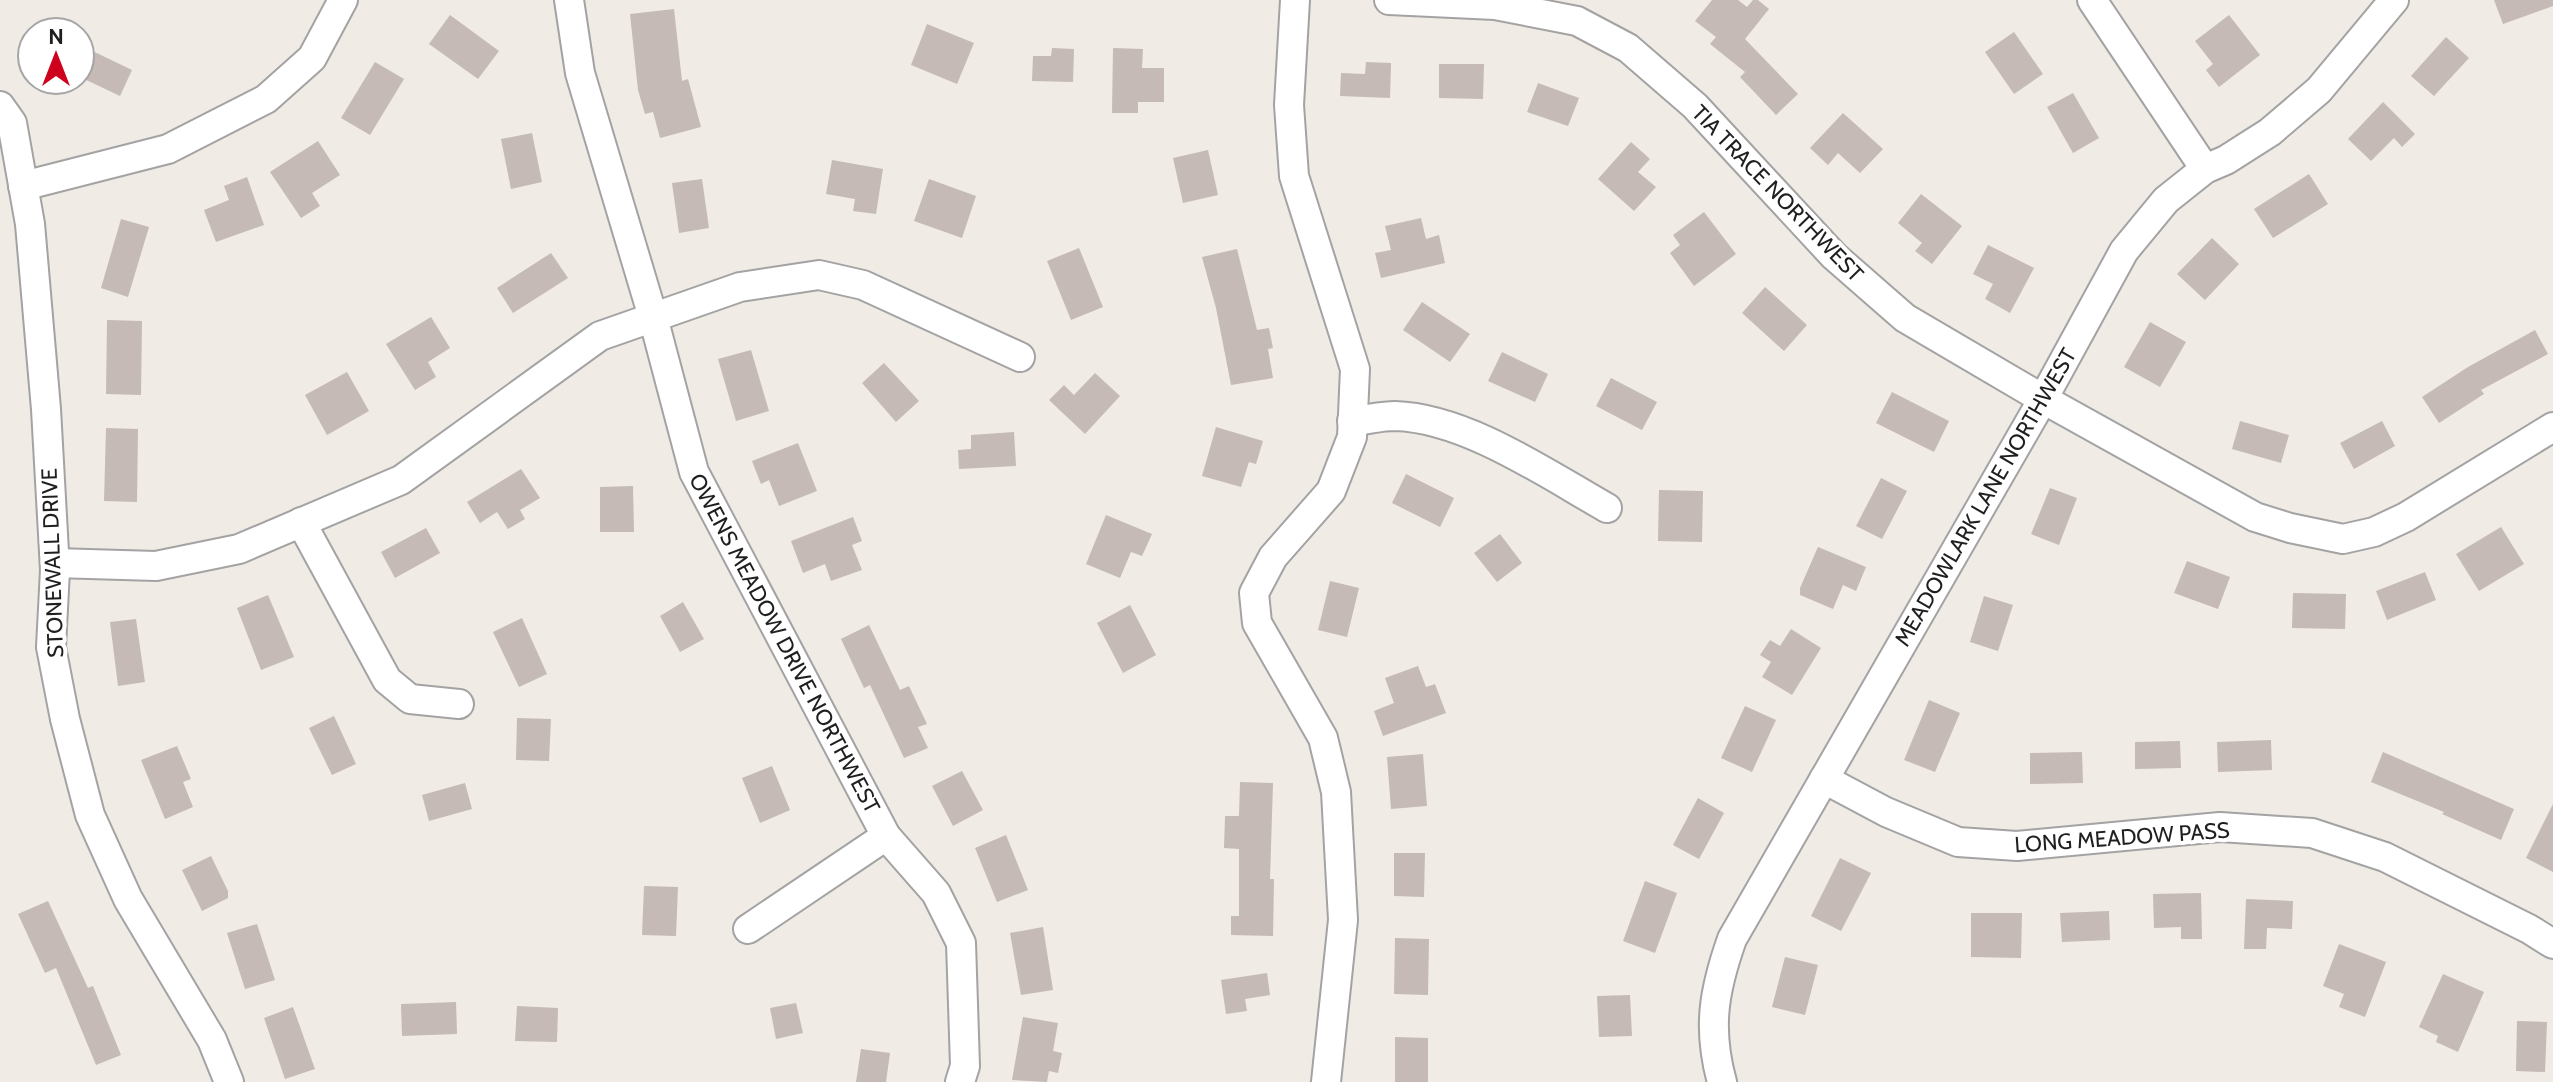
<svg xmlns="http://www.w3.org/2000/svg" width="2553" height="1082" font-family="Cabin,sans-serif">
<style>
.building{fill:#c5bab5}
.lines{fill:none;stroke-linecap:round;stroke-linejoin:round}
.minor-casing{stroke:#a3a3a3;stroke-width:32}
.minor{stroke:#fff;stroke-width:28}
.labels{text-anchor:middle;stroke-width:8;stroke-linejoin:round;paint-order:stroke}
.street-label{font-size:22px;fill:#1f1f1f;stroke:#fff}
</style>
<rect width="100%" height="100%" fill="#f0ebe5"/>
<g class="building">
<polygon points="1712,0 1738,0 1747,7 1753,0 1758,0 1769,9 1745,39 1798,94 1776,115 1740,77 1745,72 1710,44 1716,37 1695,21"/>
<polygon points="2494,0 2553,0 2553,6 2503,24"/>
<polygon points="674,9 682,81 688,79 701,127 660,138 653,112 645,114 638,90 630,14"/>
<polygon points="450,15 499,51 478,79 429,44"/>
<polygon points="2229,15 2260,55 2219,87 2206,70 2213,64 2195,41"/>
<polygon points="927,24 974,43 957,84 911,65"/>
<polygon points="2014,32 2043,74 2014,94 1985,52"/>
<polygon points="2446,37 2469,58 2434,96 2411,76"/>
<polygon points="80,45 132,70 120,96 80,77"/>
<polygon points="1052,48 1074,49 1073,82 1032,81 1033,56 1051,56"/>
<polygon points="1113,48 1143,49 1142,68 1164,68 1164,102 1138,102 1138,113 1112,113"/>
<polygon points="375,62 404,79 370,135 341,118"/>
<polygon points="1366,62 1391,63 1390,98 1340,96 1341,73 1365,74"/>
<polygon points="1439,64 1484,64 1483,99 1439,98"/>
<polygon points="1538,83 1579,98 1568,126 1527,112"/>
<polygon points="2073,93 2099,138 2073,153 2047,107"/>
<polygon points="2383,102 2415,134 2402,147 2394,138 2371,161 2348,139"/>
<polygon points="1843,113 1883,149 1860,173 1838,153 1828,165 1810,148"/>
<polygon points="532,133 542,182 511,189 501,139"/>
<polygon points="318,141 340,175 312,193 320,206 301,218 270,172"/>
<polygon points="1631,142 1650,159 1638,172 1656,187 1634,211 1598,179"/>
<polygon points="1208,150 1218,195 1183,203 1173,158"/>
<polygon points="832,160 883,169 876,214 853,211 855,199 826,194"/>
<polygon points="2309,174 2328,204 2273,238 2254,209"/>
<polygon points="247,177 264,225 216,242 204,210 229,200 224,186"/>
<polygon points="702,179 709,228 679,233 672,183"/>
<polygon points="929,179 976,196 962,238 914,221"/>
<polygon points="1921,194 1962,226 1932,264 1915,251 1922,243 1898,223"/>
<polygon points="1704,212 1736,254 1694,286 1670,253 1680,245 1673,235"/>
<polygon points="1421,218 1426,239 1439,235 1445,263 1381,278 1375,253 1391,250 1385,226"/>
<polygon points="121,219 149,227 128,297 101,288"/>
<polygon points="2212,238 2239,264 2205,300 2177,274"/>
<polygon points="1988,245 2034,268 2010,313 1985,299 1993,284 1973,274"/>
<polygon points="1079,248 1103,307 1071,320 1047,261"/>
<polygon points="1237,249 1257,330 1269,328 1273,348 1268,349 1273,378 1231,385 1216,308 1202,257"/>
<polygon points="551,253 568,278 513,313 497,288"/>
<polygon points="1765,287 1807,325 1784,351 1742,313"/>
<polygon points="1422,302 1470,334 1450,362 1403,330"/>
<polygon points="431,317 450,348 428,362 436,377 415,390 386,344"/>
<polygon points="107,320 142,321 141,395 106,394"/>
<polygon points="2150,322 2186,342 2160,387 2124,367"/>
<polygon points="2535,330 2548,354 2481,390 2484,394 2439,423 2422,397 2468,367"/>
<polygon points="751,350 769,411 736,421 718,359"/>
<polygon points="1502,352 1548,374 1535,402 1488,381"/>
<polygon points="884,363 919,401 896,422 862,383"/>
<polygon points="347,372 369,411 327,435 305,395"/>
<polygon points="1095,373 1120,396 1085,434 1049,400 1064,385 1074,395"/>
<polygon points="1611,378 1657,402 1642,430 1596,406"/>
<polygon points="1892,392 1949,421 1934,452 1876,423"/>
<polygon points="2240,421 2289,435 2281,463 2232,449"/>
<polygon points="2382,421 2395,446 2354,469 2340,443"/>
<polygon points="1216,427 1263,441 1256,464 1249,462 1241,487 1202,476"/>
<polygon points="106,428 138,429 137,502 104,501"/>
<polygon points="1014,432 1016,466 959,469 958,450 971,449 971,435"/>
<polygon points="798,443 817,491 779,506 769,480 761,484 752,461"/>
<polygon points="521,469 540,498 520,510 525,519 508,529 497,512 480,523 467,502"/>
<polygon points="1406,474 1454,498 1440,527 1392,503"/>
<polygon points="1881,478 1907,491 1882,539 1856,526"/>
<polygon points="633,486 634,532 600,532 600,487"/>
<polygon points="2050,488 2077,498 2059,545 2031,534"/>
<polygon points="1659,490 1703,491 1702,542 1658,541"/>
<polygon points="1106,515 1152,534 1142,556 1131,552 1120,578 1086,564"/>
<polygon points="853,517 862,541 852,545 862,570 831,581 825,564 803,573 791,541"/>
<polygon points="2501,527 2524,564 2479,591 2456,554"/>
<polygon points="426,528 440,553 395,578 381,552"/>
<polygon points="1500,534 1522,563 1497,582 1474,553"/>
<polygon points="1818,547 1866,567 1856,591 1843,585 1833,609 1800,595 1800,588"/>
<polygon points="2187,561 2230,577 2218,609 2174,593"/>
<polygon points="2425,572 2436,600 2387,620 2376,591"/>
<polygon points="1330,581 1359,588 1347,637 1318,630"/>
<polygon points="2293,593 2346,594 2345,629 2292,628"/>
<polygon points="268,595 294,657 261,670 237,608"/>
<polygon points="1984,596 2013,605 1998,651 1970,642"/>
<polygon points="683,602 704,639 680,652 660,616"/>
<polygon points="1130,605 1156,655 1123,673 1097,623"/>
<polygon points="522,618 547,674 519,687 493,632"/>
<polygon points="136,619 145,682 118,686 110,622"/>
<polygon points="869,625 900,690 909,686 927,724 918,727 928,748 904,758 870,685 864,688 841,639"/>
<polygon points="1791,629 1821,648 1792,695 1762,677 1771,662 1760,655 1770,640 1780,646"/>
<polygon points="1418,666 1426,687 1435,684 1446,713 1383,736 1374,711 1394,703 1385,678"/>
<polygon points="1929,700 1960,713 1935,772 1904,760"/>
<polygon points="1745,706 1776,720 1752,772 1721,758"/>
<polygon points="334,716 356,764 332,775 309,728"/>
<polygon points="517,718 551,719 549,761 516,760"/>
<polygon points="2271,740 2272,770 2218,772 2217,742"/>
<polygon points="2180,741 2181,768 2135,769 2135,742"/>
<polygon points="177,746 191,779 183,782 193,807 165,819 141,760"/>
<polygon points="2082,752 2083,783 2030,784 2030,753"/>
<polygon points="2383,752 2514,809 2501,840 2442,814 2444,812 2371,782"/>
<polygon points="1423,754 1427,806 1391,809 1387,757"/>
<polygon points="772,766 790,810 760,823 742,778"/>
<polygon points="962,771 983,810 953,826 932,786"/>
<polygon points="1240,782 1273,783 1270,879 1274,879 1273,936 1231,935 1231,916 1239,916 1239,849 1224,848 1225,816 1239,816"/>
<polygon points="465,783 472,809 429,821 422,795"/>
<polygon points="1698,798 1724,813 1699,859 1673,845"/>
<polygon points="2553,804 2553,872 2526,858"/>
<polygon points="1006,835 1028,890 997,902 975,848"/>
<polygon points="1394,853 1425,853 1424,897 1394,896"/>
<polygon points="211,856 228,891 228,898 202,911 182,870"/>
<polygon points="1840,858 1871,873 1841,931 1811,916"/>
<polygon points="1645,881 1677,893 1655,953 1623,941"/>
<polygon points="644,886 678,887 676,936 642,935"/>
<polygon points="2201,893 2202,939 2181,939 2181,927 2154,928 2153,894"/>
<polygon points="2246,899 2293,901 2292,929 2267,928 2266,949 2244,949"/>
<polygon points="48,901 88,988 93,986 121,1055 96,1065 56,968 45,973 18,914"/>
<polygon points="2109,911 2110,940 2062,942 2060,913"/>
<polygon points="1971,913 2022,913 2021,958 1971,957"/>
<polygon points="257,924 275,980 245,989 227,933"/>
<polygon points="1043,927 1053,990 1021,995 1010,933"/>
<polygon points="1395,938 1429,939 1428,995 1394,994"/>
<polygon points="2339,944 2386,962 2365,1017 2339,1007 2344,994 2323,986"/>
<polygon points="1785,957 1818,965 1805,1015 1772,1007"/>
<polygon points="1267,973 1270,995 1245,999 1247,1011 1226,1014 1221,980"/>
<polygon points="2443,974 2484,992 2458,1052 2436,1042 2438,1036 2419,1027"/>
<polygon points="1630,995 1632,1036 1599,1037 1597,996"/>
<polygon points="456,1002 457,1034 402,1036 401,1004"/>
<polygon points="796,1003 803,1033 776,1039 770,1008"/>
<polygon points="517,1006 558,1008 557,1042 515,1041"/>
<polygon points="293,1007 315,1069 285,1079 264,1018"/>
<polygon points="1023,1017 1058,1023 1053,1051 1062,1053 1058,1073 1049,1071 1047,1082 1012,1080"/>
<polygon points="2517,1021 2547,1022 2545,1072 2516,1071"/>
<polygon points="1395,1037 1428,1038 1428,1082 1395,1082"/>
<polygon points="861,1049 890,1053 886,1082 856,1082"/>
</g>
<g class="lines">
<defs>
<g id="minor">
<polyline points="569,0 580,73 653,317 694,472 886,836 936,893 961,943 965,1066 960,1082"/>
<polyline points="1295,0 1289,105 1294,176 1355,369 1352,437 1331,491 1273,557 1254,593 1257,623 1323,738 1336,792 1343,920 1326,1082"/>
<polyline points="1389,0 1495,5 1577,21 1628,48 1695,106 1834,256 1905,318 2043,399 2255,517 2290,528 2343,539 2374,532 2406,517 2553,427"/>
<polyline points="2092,0 2205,169"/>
<polyline points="0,106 12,123 30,224 46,409 55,570 51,647 65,719 90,815 128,899 212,1040 229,1082"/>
<polyline points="23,186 168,149 266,99 312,58 343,0"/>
<path d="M1352 421C1366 420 1381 416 1395 416 1466 418 1547 474 1607 508"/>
<polyline points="301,522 387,680 410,699 459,704"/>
<polyline points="55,563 156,566 239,549 401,480 600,336 740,287 819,275 863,285 1020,357"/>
<polyline points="1824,779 1886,812 1958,842 2017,846 2220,827 2312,833 2385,857 2529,929 2553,944"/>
<polyline points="748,929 886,836"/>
<path d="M1722 1082C1707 1028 1714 990 1732 939L2043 399 2124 251 2166 200 2205 169 2226 160 2270 132 2319 90 2394 0"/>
</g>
</defs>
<use href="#minor" class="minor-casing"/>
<use href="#minor" class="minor"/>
</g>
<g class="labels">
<g class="street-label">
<text transform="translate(1778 193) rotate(46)" y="8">TIA TRACE NORTHWEST</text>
<text transform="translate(1985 497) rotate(-60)" y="8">MEADOWLARK LANE NORTHWEST</text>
<text transform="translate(52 563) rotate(-92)" y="8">STONEWALL DRIVE</text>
<text transform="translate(785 643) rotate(62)" y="8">OWENS MEADOW DRIVE NORTHWEST</text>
<text transform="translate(2122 837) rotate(-4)" y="8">LONG MEADOW PASS</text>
</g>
</g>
<g transform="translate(56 56)"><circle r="38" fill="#ffffff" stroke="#a5a5a5" stroke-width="2"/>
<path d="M0-6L14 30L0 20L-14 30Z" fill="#ce001b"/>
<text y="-12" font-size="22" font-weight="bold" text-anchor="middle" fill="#1f1f1f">N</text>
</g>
</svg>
